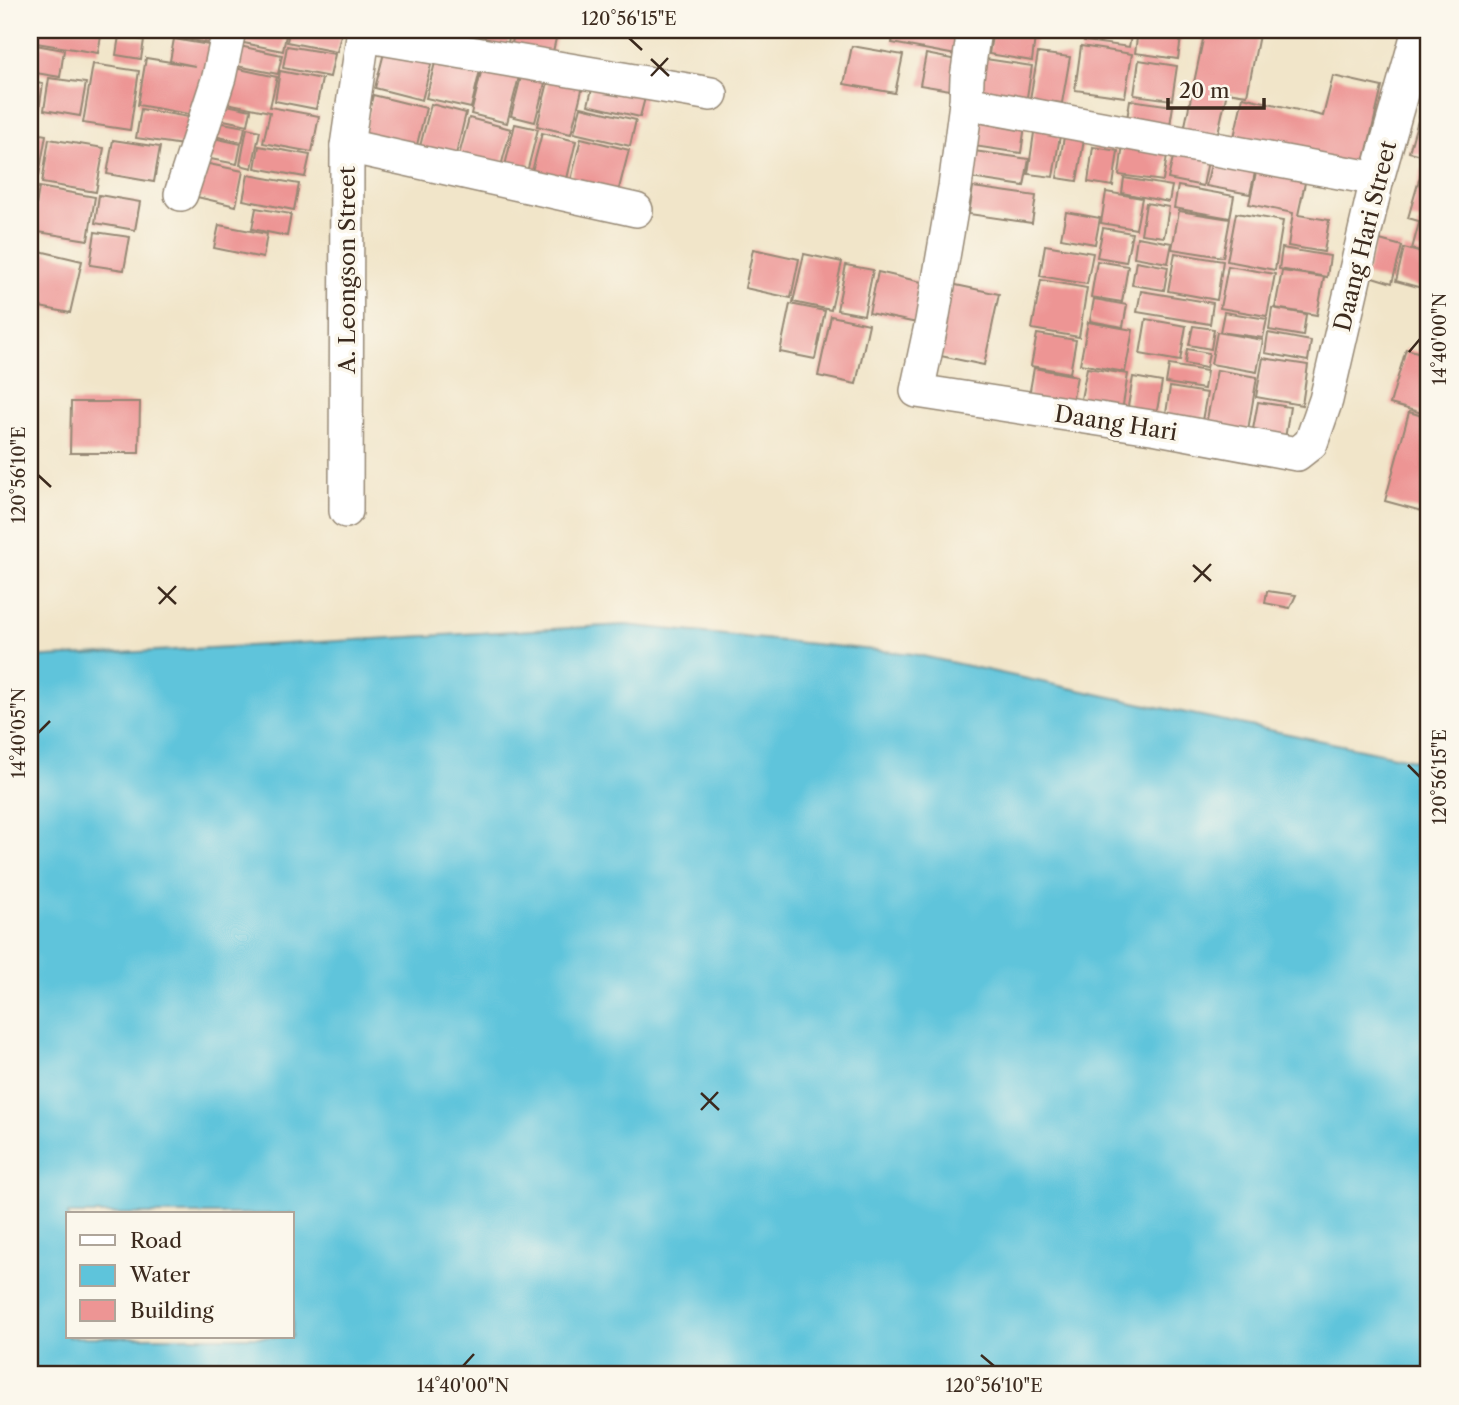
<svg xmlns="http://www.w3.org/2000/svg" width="1459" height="1405" font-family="'Libre Caslon Text',serif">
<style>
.water{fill:#5ec4db;stroke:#4c777c;stroke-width:2;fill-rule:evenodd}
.building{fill:#ed9594}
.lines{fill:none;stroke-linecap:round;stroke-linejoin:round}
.minor-casing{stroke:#968874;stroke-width:36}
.minor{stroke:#fff;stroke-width:33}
.ticks{fill:none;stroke:#3b2a1e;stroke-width:2.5}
.labels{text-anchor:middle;stroke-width:7;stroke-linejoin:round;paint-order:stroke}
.street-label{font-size:23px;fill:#3b2a1e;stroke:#fbf7ec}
.neatline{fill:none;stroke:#3b2a1e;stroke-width:2.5}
.ticks-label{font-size:18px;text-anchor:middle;fill:#3b2a1e}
</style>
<rect width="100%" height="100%" fill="#fbf7ec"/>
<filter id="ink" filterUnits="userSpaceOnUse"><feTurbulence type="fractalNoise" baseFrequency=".0143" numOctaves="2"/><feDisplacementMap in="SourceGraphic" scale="14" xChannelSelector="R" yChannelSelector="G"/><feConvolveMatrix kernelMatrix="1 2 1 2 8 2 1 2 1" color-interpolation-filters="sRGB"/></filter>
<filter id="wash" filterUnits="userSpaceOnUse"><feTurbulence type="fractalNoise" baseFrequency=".00686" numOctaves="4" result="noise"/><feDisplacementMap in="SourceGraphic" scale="28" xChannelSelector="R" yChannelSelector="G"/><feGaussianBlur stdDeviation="1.57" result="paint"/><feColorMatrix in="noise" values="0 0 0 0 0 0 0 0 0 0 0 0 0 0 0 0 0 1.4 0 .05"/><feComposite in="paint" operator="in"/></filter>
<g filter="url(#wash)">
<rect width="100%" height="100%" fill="#f1e5c9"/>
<path class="water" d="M625 625 913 654 1143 704 1429 763V1375H30V658ZM68 1214H292V1337H68Z"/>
<g id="blocks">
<g class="building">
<polygon points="30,30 102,30 98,53 30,42"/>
<polygon points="127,30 152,30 151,35 127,31"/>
<polygon points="176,30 223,30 220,45 174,37"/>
<polygon points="231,30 287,30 283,51 229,40"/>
<polygon points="289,30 342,30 337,52 287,42"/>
<polygon points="432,30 482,30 478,46 430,36"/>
<polygon points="486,30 511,30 506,50 483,45"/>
<polygon points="515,30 558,30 551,60 510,52"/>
<polygon points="895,30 961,30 956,55 892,43"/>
<polygon points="993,30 1035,37 1032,61 989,54"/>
<polygon points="1085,30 1132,30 1129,47 1084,41"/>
<polygon points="1138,30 1182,30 1178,59 1135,53"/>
<polygon points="1205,30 1260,30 1247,95 1227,92 1216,142 1183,135"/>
<polygon points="119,36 144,40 141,59 116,55"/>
<polygon points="174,39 221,47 200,116 138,105 146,58 195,66 170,61"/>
<polygon points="30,44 64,50 60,77 30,72"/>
<polygon points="230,44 282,55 278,74 226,64"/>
<polygon points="386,45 433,57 422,100 375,88"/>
<polygon points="287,46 335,54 330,77 283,68"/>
<polygon points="852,46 903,55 895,93 844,84"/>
<polygon points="1081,46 1132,54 1125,97 1075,90"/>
<polygon points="438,51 482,62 471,108 426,98"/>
<polygon points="1038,53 1070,57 1062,103 1030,99"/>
<polygon points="926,54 962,61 956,91 920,85"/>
<polygon points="979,58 1032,66 1026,103 973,95"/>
<polygon points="484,60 521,69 507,123 471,114"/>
<polygon points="1139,60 1177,66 1172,100 1134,95"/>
<polygon points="93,64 139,71 130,130 83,123"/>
<polygon points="225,66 277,77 270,107 319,116 312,152 263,143 270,112 217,101"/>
<polygon points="523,69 547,75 535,122 511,116"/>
<polygon points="280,71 322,79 316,109 275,101"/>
<polygon points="550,74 584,82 571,134 537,126"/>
<polygon points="1333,76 1382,87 1361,176 1232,146 1243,97 1323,116"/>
<polygon points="49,78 86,83 80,116 44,110"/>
<polygon points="594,81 646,94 640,117 588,105"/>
<polygon points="30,82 43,84 37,122 30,121"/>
<polygon points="1427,89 1429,90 1429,157 1409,152"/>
<polygon points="373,95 426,108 415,153 362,140"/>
<polygon points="1130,100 1173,106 1168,138 1125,132"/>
<polygon points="217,103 251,110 248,125 214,118"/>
<polygon points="431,104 466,113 454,163 418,154"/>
<polygon points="581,107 636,120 630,146 574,133"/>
<polygon points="141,109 195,118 190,146 136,138"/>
<polygon points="979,112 1026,119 1021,153 974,146"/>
<polygon points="469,118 511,129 500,170 458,159"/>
<polygon points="1036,119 1062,124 1053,177 1028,174"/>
<polygon points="212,121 245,127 242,142 209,135"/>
<polygon points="515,124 538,129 525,180 503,174"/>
<polygon points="1066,125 1086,128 1077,181 1057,178"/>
<polygon points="247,128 260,131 252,168 240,165"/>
<polygon points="30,132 46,135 39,175 30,173"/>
<polygon points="542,133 576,141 565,187 530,179"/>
<polygon points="1124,136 1169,143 1163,181 1119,175"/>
<polygon points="209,137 241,144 237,164 205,158"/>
<polygon points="581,138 629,150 615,204 568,193"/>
<polygon points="49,139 104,148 96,192 42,183"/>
<polygon points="113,140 160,147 154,182 107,174"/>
<polygon points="1176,144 1210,151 1203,186 1168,179"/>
<polygon points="259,146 310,155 305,177 255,168"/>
<polygon points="1093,147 1118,151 1113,186 1088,182"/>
<polygon points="974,151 1029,159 1024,186 970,178"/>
<polygon points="1214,151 1258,160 1250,194 1206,186"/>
<polygon points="1259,159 1308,169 1298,215 1329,220 1324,252 1288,246 1293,213 1249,204"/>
<polygon points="1425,159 1429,160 1429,224 1408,218"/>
<polygon points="204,163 243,171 236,206 197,197"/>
<polygon points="248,175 299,184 294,210 243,200"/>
<polygon points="30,177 37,178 31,211 30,211"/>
<polygon points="1124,178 1172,186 1169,202 1122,193"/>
<polygon points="1178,186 1234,196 1230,218 1174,208"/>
<polygon points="39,187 95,197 88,240 32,231"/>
<polygon points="973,187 1036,196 1032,223 969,214"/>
<polygon points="1106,192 1142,198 1136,229 1101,223"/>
<polygon points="99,195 140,202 135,230 95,223"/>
<polygon points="1146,203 1169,207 1164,237 1141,234"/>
<polygon points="256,208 291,214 287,236 252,229"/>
<polygon points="1179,211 1230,219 1223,257 1172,249"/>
<polygon points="1066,212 1100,218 1095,244 1061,238"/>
<polygon points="1236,213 1283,221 1275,270 1227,261"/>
<polygon points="1419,223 1429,226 1429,253 1412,249"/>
<polygon points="219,225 267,234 263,258 214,248"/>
<polygon points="1103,228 1132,233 1126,262 1097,257"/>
<polygon points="95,232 130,237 124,270 90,265"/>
<polygon points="1137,237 1172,243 1168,263 1134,257"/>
<polygon points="1376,239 1402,246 1392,283 1366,275"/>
<polygon points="1045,245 1093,253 1087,284 1040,276"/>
<polygon points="1282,248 1330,256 1327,277 1279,269"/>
<polygon points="1404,248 1429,255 1429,290 1396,281"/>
<polygon points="31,249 82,261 70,313 30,305"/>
<polygon points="753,249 799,259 791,298 745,288"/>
<polygon points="1175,253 1223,261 1217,300 1168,291"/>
<polygon points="804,254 842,262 831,310 793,302"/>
<polygon points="1097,261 1128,266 1122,302 1091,297"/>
<polygon points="1136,261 1168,267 1164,290 1132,285"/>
<polygon points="846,265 873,270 864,315 837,310"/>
<polygon points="1228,266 1275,274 1267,316 1220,308"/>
<polygon points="1282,271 1324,277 1317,315 1275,308"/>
<polygon points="878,272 926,283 917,323 869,313"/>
<polygon points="1041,280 1087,288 1079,337 1032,329"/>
<polygon points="951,284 999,294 984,365 936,355"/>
<polygon points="1141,291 1213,303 1210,324 1137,312"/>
<polygon points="1094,299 1127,305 1123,327 1090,321"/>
<polygon points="790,304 825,311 815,359 780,352"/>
<polygon points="1272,308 1306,314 1303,336 1269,330"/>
<polygon points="1224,312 1267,319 1263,338 1220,332"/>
<polygon points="831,316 869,324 856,384 818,376"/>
<polygon points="1146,319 1186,326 1180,361 1140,354"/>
<polygon points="1088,322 1133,330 1125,372 1080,364"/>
<polygon points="1193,326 1214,329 1211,349 1189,345"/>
<polygon points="1217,332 1263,340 1257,372 1211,364"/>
<polygon points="1268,333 1311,341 1308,361 1265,353"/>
<polygon points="1037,334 1076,340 1070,373 1031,366"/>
<polygon points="1187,349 1209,353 1206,368 1185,364"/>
<polygon points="1406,349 1429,355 1429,415 1390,404"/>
<polygon points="1263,358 1308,365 1302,405 1256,397"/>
<polygon points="1169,365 1207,371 1204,389 1166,383"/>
<polygon points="1034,368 1077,376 1070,414 1027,407"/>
<polygon points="1087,368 1128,374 1122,411 1080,404"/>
<polygon points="1217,370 1257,377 1247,436 1205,429"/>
<polygon points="1133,377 1162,382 1155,422 1126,418"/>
<polygon points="1170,387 1207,393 1201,426 1165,420"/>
<polygon points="71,402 140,402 139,453 70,453"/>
<polygon points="1258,402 1290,407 1284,445 1251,440"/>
<polygon points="1409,412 1429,418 1429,513 1385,501"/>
<polygon points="1267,591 1296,595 1290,608 1265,603"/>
</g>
</g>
</g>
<g filter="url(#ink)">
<use href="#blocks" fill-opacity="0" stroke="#968874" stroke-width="2"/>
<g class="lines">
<defs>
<g id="minor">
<polyline points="974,30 967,78 966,103 955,187 932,321 917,391 1158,428 1297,454 1311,443 1326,400 1377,179 1419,30"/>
<polyline points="363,35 711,94"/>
<polyline points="966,103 1377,179"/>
<polyline points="347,146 636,210"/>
<polyline points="181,194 219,77 229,30"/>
<polyline points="346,511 347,146 364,30"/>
</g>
</defs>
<use href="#minor" class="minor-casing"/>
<use href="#minor" class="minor"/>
</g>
</g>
<path class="ticks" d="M629 38 642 50M651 59 669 76M651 76 668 58M1409 352 1420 339M38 475 51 487M1193 565 1211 581M1194 582 1211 564M158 587 176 604M159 604 176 586M38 733 50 721M1408 765 1420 777M701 1093 719 1110M701 1110 718 1092M981 1355 994 1366M463 1366 474 1354"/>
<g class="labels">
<g class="street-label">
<text transform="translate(1365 236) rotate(-76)" y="8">Daang Hari Street</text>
<text transform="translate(347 270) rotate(-90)" y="8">A. Leongson Street</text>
<text transform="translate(1116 423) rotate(9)" y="8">Daang Hari</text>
</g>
</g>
<rect width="1459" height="1405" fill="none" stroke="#fbf7ec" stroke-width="77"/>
<rect x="66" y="1212" width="228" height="126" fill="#fbf7ec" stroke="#aea59a" stroke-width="2"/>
<rect x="80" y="1235" width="35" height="10" fill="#ffffff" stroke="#aea59a" stroke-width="2"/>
<text x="130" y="1248" font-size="21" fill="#3b2a1e">Road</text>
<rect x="80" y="1265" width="35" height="21" fill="#5ec4db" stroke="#aea59a" stroke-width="2"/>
<text x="130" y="1282" font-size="21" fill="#3b2a1e">Water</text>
<rect x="80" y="1300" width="35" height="21" fill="#ed9594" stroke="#aea59a" stroke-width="2"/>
<text x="130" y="1318" font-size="21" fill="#3b2a1e">Building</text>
<path d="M1168 98v10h96v-10" fill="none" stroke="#3b2a1e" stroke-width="3.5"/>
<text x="1179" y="98" font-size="21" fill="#3b2a1e" stroke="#fbf7ec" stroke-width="5" paint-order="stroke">20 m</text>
<rect x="38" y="38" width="1382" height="1328" class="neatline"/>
<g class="ticks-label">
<text x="629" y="25">120°56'15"E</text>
<text transform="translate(1440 339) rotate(-90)" y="6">14°40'00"N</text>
<text transform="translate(19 475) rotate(-90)" y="6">120°56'10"E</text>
<text transform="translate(19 733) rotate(-90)" y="6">14°40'05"N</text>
<text transform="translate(1440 777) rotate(-90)" y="6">120°56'15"E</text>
<text x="463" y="1392">14°40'00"N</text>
<text x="994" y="1392">120°56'10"E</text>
</g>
</svg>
